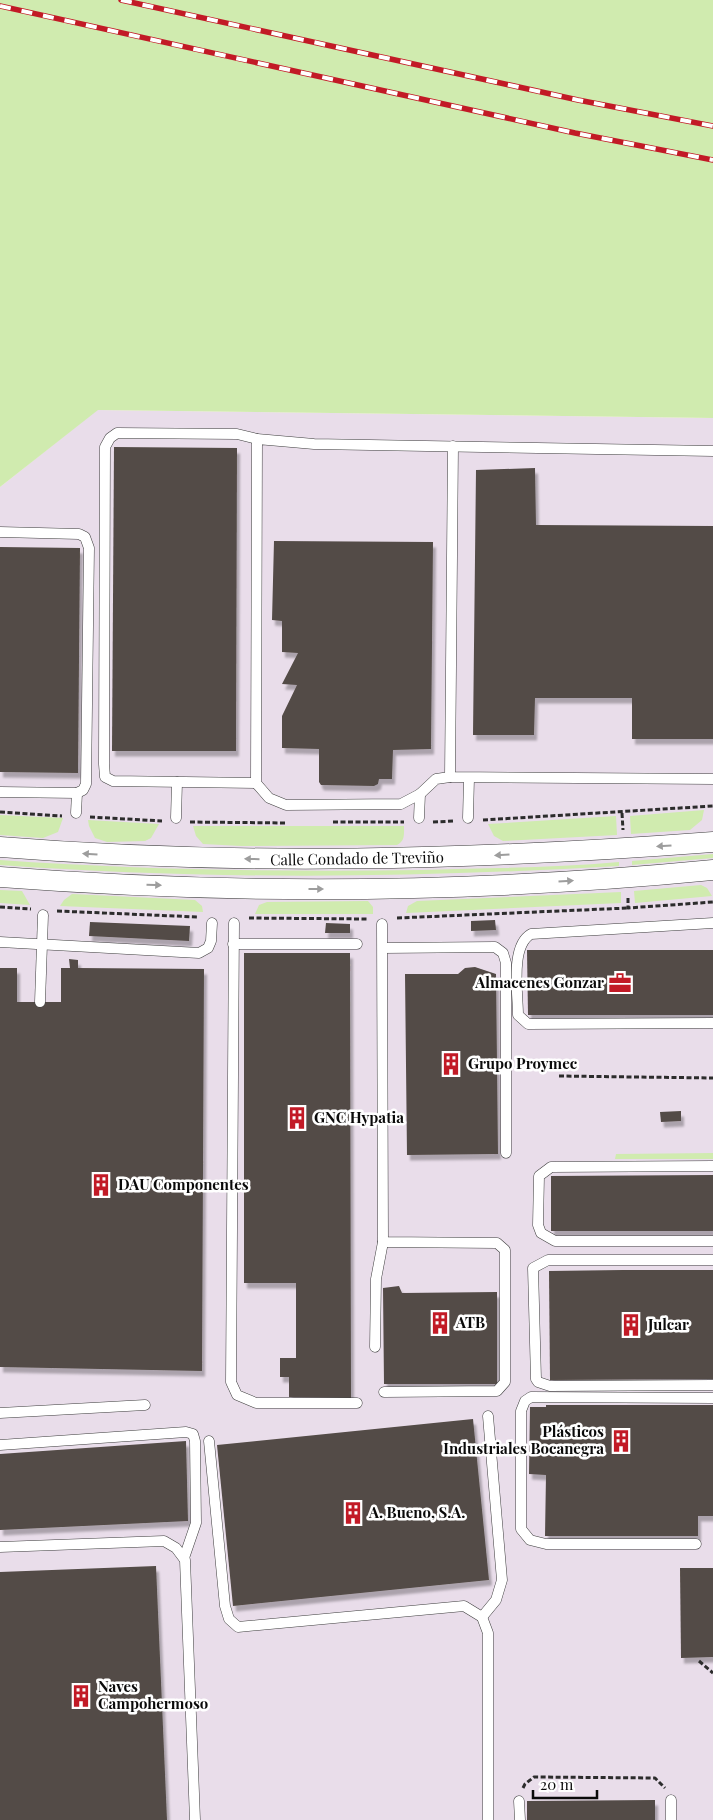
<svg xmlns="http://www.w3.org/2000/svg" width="713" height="1820" font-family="'Playfair Display',serif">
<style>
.industrial{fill:#e9ddea}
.green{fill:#d0ebaf}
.building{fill:#534b46;filter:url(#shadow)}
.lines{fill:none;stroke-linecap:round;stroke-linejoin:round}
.lane-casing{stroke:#3d3d3d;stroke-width:11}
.street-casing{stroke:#3d3d3d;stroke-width:21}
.path{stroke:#2c2c2c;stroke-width:3;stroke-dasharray:5 2.5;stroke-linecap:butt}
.lane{stroke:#fff;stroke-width:10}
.street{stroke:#fff;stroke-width:20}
.rail-casing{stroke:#c21a26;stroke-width:5.5}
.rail{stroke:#fff;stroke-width:4;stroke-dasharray:11;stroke-linecap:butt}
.oneway{fill:#9d9d9d}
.labels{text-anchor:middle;stroke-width:5;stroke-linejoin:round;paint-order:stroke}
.street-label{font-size:15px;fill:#0a0a0a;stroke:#fff}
.poi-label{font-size:15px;font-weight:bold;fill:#0a0a0a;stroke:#fff;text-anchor:start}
</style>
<defs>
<filter id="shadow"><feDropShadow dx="3" dy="5.5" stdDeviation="1" flood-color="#0004"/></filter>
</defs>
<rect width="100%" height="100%" fill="#fffae7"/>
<polygon class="industrial" points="97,410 713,418 713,1820 0,1820 0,487"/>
<g class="green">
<polygon points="0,0 713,0 713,418 98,410 0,487"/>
<polygon points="704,810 702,820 690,830 631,834 630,816"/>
<polygon points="0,815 63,818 58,832 43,838 0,835"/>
<polygon points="616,816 617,835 503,841 494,836 488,824"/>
<polygon points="88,820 159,824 151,838 145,841 107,842 95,838 89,826"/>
<path d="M193 826H404C404 835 405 841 397 845L241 846 203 844 196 836Z"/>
<polygon points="713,854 713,858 632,865 632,861"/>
<path d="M0 860C141 870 281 872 423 870 488 868 554 868 619 862V866C413 878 206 880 0 865Z"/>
<polygon points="701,885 707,888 712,896 635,903 634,891"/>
<polygon points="0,890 22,891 30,905 0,903"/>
<polygon points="621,892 621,903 406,913 408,906 417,901"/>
<polygon points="72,894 195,900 202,906 203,912 60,906 64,900"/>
<polygon points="368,901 373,907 373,914 255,914 259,905 267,902"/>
<polygon points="713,1153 713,1159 615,1159 616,1154"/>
</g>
<g class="building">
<polygon points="114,447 237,448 236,751 112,751"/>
<polygon points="535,468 536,525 713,526 713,739 632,739 632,698 535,698 534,735 473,735 476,470"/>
<polygon points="274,541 433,542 431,749 393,750 392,779 379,779 378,784 374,786 321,785 319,782 319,749 282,748 282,716 297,685 282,684 298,653 282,652 282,621 272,620"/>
<polygon points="0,547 80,548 78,773 0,772"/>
<polygon points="495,920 496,930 471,931 471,921"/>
<polygon points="90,922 190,926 189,941 89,936"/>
<polygon points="326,923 350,924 350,933 325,933"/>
<polygon points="527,950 713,950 713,1015 528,1015"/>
<polygon points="244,953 350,953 351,1398 289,1397 289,1377 280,1377 280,1358 296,1358 296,1283 244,1283"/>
<polygon points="69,959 78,960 78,968 204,969 202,1371 0,1367 0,968 17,968 17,1002 61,1002 61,968 70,968"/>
<polygon points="475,967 496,974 498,1154 407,1155 405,974 458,974 465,968"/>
<polygon points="681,1111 681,1121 661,1122 660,1112"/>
<polygon points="713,1175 713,1231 551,1231 551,1176"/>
<polygon points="623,1270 713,1270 713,1379 550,1380 549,1271"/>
<polygon points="399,1286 402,1293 497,1292 497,1384 384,1384 383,1288"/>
<polygon points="546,1405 713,1405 713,1516 698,1516 698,1536 545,1536 546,1475 529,1474 530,1407 546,1407"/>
<polygon points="473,1419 489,1580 233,1606 217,1445"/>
<polygon points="186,1441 188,1521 0,1530 0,1454"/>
<polygon points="156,1566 167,1820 0,1820 0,1572"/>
<polygon points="680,1568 713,1568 713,1657 681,1658"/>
<polygon points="655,1800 655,1820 527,1820 527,1801"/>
</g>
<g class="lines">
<defs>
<g id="lane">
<polyline points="453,446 450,777 713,779"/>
<polyline points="0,532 79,534 85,537 89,548 86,784 83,790 77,793 0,792"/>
<polyline points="450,777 436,779 420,794 401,804 286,805 269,798 256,783 257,439 314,444 713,451"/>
<polyline points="256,783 113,781 105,777 104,764 105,447 110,438 117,433 237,434 257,439"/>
<polyline points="76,813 77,793"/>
<polyline points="176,818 177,782"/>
<polyline points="419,818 420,794"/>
<polyline points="468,818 469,778"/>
<polyline points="234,923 231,1382 237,1395 256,1403 357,1403"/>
<path d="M713 923 531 934C510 946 518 993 518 1015L528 1024 713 1023"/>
<polyline points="382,924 383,1242 497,1243 505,1250 505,1382 497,1391 384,1392"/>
<polyline points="0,942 199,953 208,948 211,941 212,923"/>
<polyline points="233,944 357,944"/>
<polyline points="383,948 495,947 503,953 506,963 506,1153"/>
<polyline points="40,1002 43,915"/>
<polyline points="713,1166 551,1167 539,1176 538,1225 541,1233 555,1241 713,1241"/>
<polyline points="713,1260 548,1260 533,1268 536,1379 538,1382 550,1386 713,1385"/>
<polyline points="375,1347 376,1279 383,1242"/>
<polyline points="0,1413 145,1405"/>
<polyline points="209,1441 225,1606 229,1619 238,1627 464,1606 482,1617 488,1633 488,1820"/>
<polyline points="0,1445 186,1432 193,1434 195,1441 196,1523 184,1558"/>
<polyline points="696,1544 546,1544 530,1540 521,1529 521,1411 525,1401 531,1397 713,1398"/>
<polyline points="0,1547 164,1541 176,1548 185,1560 195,1820"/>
<polyline points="482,1617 496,1600 502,1580 488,1416"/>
<polyline points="519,1801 520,1820"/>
<polyline points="671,1820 671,1800"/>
</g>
<g id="street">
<path d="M0 847C238 866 475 860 713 842"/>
<path d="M0 877C237 895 477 893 713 870"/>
</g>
</defs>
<use href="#lane" class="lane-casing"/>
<use href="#street" class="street-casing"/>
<g class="path">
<polyline points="0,812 62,816"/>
<polyline points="622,813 623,830"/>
<polyline points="90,817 162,821"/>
<polyline points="483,820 713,806"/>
<polyline points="190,822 287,823"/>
<polyline points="333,822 404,822"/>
<polyline points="433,822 454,821"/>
<polyline points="628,898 628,908 713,902"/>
<polyline points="0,907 31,909"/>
<polyline points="57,911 198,917"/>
<polyline points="249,918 368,919"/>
<polyline points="397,918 628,908"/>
<polyline points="559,1076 713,1078"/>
<polyline points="699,1661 713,1673"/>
<polyline points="523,1788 525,1784 534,1777 655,1778 665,1788"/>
</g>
<use href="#lane" class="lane"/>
<use href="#street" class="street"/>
<defs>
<g id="rail">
<polyline points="121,0 578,100 713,126"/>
<polyline points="0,6 575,133 713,160"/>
</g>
</defs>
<use href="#rail" class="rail-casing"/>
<use href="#rail" class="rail"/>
</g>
<defs><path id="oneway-solid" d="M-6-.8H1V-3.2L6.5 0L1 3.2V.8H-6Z" transform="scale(1.25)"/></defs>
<g class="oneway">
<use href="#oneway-solid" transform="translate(664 846) rotate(176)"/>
<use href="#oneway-solid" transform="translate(90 854) rotate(-176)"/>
<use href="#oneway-solid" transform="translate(502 855) rotate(177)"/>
<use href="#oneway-solid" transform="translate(252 859) rotate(-179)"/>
<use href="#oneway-solid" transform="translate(566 881) rotate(-4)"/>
<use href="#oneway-solid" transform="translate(154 885) rotate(2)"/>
<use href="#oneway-solid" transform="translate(316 889)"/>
</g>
<defs>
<symbol id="office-bare" viewBox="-9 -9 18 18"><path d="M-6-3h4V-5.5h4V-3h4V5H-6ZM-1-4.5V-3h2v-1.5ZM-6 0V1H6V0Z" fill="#c21a26" stroke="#fff" stroke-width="2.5" paint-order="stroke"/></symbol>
<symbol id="building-bare" viewBox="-9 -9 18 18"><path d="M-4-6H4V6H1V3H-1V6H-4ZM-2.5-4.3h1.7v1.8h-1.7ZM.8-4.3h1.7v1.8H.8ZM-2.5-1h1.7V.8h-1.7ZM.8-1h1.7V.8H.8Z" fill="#c21a26" stroke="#fff" stroke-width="2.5" paint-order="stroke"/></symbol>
</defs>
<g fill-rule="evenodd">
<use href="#office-bare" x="604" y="967" width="32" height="32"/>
<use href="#building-bare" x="435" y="1048" width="32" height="32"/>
<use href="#building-bare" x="281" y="1102" width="32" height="32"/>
<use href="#building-bare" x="85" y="1169" width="32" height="32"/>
<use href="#building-bare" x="424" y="1307" width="32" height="32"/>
<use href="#building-bare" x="615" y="1309" width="32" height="32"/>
<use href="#building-bare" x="605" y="1425" width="32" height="32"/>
<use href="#building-bare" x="337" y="1497" width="32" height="32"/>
<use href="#building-bare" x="65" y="1680" width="32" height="32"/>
</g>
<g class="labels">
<g class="street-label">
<text transform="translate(357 859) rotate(-1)" y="5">Calle Condado de Treviño</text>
</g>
<g class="poi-label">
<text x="604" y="988" text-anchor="end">Almacenes Gonzar</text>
<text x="468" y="1069">Grupo Proymec</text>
<text x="314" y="1123">GNC Hypatia</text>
<text x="118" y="1190">DAU Componentes</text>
<text x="456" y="1328">ATB</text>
<text x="648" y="1330">Julcar</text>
<text x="604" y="1437" text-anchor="end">Plásticos<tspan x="604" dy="17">Industriales Bocanegra</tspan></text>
<text x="369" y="1518">A. Bueno, S.A.</text>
<text x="98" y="1692">Naves<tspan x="98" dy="17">Campohermoso</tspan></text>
</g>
</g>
<path d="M533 1790v8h64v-8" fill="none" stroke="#0a0a0a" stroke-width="2.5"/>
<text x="540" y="1790" font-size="15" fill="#0a0a0a" stroke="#ffffff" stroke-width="4" paint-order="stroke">20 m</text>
</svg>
